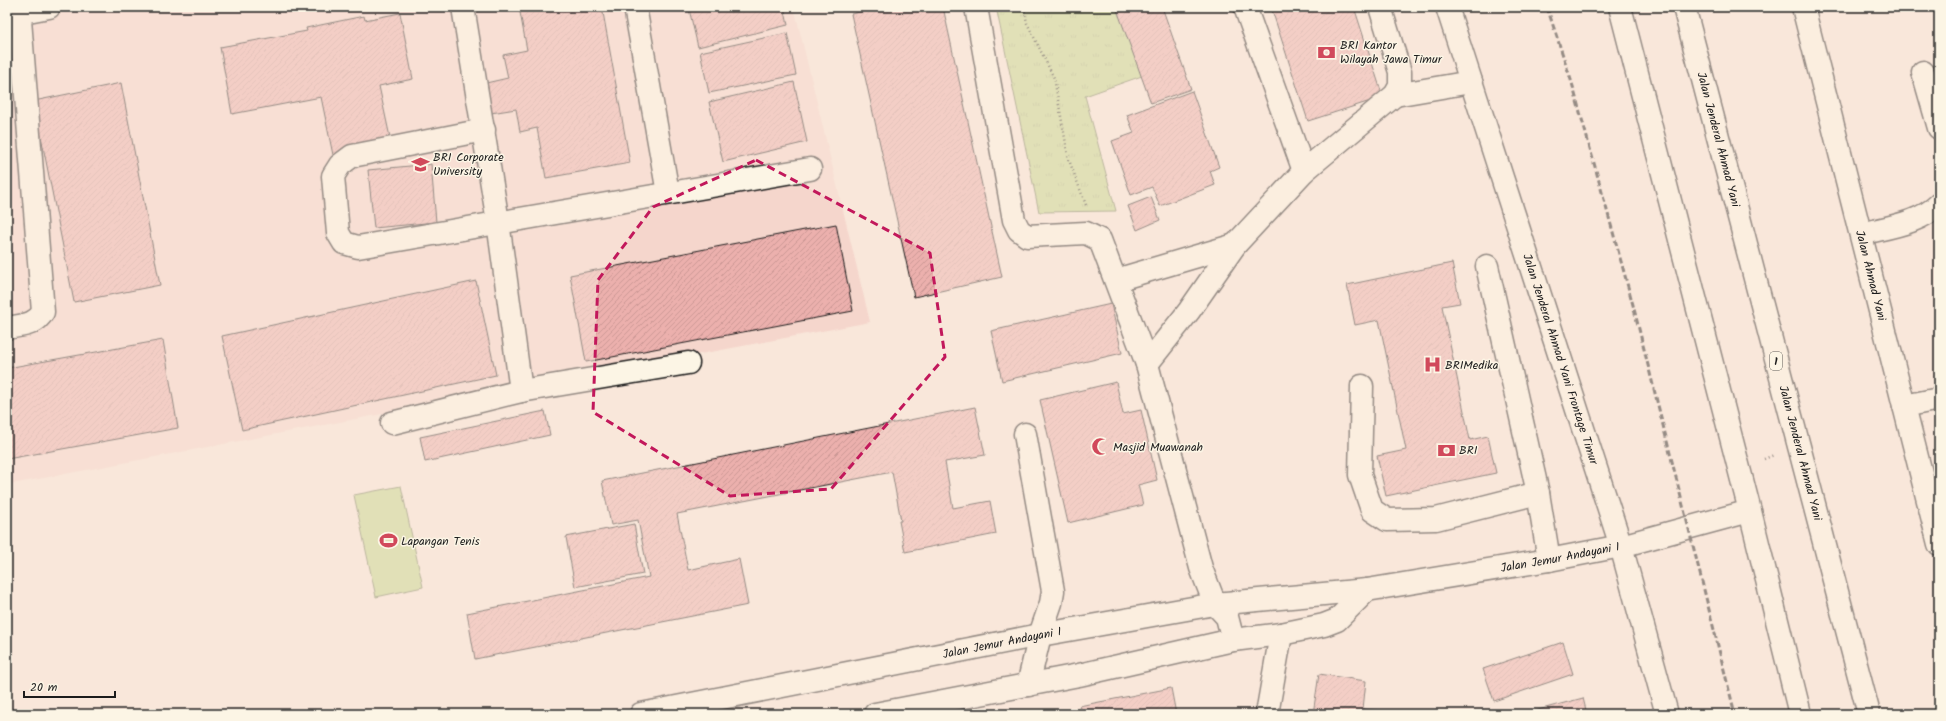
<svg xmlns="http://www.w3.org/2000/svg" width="1946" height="721" font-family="Kalam,sans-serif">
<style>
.built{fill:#f5d6cc}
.grass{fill:url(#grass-tufts);stroke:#707a54}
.garden{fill:#c4d88d;stroke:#707a54}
.building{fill:url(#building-hatch);stroke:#1c1c1c}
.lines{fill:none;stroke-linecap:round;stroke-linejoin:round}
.minor-casing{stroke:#1c1c1c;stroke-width:25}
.highway-casing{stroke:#1c1c1c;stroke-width:25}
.path{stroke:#1c1c1c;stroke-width:2.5;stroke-dasharray:1 3;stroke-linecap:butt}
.minor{stroke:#fcf5e5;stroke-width:22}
.highway{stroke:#fcf5e5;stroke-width:22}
.rail{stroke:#1c1c1c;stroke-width:3;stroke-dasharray:6 3;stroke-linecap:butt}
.marked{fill:none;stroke:#c2185b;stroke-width:3;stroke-dasharray:8 5;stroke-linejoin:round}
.labels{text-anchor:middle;stroke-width:3;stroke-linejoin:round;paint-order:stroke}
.shield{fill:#fcf5e5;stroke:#5f5d58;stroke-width:1}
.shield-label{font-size:11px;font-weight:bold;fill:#1c1c1c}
.poi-label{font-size:12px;fill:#1c1c1c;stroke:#fcf5e5;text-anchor:start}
.street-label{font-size:12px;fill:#1c1c1c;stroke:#fcf5e5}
</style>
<defs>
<pattern id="grass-tufts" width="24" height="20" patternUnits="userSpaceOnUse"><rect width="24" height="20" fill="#c4d88d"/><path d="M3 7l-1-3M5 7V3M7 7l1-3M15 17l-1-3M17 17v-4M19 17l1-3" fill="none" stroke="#a8b979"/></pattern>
<pattern id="building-hatch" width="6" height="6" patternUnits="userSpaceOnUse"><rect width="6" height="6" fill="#ecb0ad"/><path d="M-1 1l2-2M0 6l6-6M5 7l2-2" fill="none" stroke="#ca9794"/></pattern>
</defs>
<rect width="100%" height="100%" fill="#f9e7da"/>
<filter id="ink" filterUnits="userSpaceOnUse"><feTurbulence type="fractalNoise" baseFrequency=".025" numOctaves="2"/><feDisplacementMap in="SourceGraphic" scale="8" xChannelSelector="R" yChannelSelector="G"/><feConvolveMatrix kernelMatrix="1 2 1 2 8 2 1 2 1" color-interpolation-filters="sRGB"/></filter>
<g filter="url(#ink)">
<polygon class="built" points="7,7 794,7 870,322 7,485"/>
<polygon class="grass" points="996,7 1130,7 1156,71 1085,96 1116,211 1039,212"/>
<polygon class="garden" points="401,486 423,587 376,597 354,495"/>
<g class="building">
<polygon points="519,7 602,7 630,163 546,178 537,128 520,132 516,109 491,113 486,83 508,78 503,55 527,50"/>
<polygon points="696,7 784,7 788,25 698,47 689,9"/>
<polygon points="881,7 943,7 1002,277 914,297 851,14"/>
<polygon points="1116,7 1162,7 1191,89 1151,103"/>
<polygon points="1271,7 1354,7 1383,97 1308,121"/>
<polygon points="400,13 413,79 379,86 391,142 333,155 321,97 232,114 220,47 307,31 306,28 364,16 365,20"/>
<polygon points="787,33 796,75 709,93 700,52"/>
<polygon points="794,82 807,142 723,162 709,102"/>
<polygon points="121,83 160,285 74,302 34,101"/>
<polygon points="1192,91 1219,167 1210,171 1215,185 1160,206 1152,187 1131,195 1112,141 1134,133 1127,115"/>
<polygon points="431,164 436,222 374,228 368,170"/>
<polygon points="1151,197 1160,220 1137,230 1128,206"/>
<polygon points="836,224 853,311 586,362 570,275"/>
<polygon points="1452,263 1460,303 1442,306 1470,440 1488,436 1496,473 1386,496 1377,456 1406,450 1379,320 1355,325 1347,285"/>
<polygon points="476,281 496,375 242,430 222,336"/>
<polygon points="1111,304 1122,353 1002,381 991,331"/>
<polygon points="163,340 178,428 7,459 7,368"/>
<polygon points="1116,382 1123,414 1141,410 1157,480 1138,485 1143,505 1068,523 1040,400"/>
<polygon points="975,407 985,455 945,462 953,508 990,501 996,534 905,552 899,521 901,521 892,472 677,514 688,570 739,559 748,605 475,659 467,613 649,577 638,520 611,525 602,481"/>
<polygon points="545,411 550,435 425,462 420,437"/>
<polygon points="634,524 643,574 575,587 566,537"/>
<polygon points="1563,642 1573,674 1494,701 1483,669"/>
<polygon points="1319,674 1366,681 1363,709 1383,711 1383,714 1313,714"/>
<polygon points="1171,688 1176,714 1081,714 1079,706"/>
<polygon points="1583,698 1587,714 1523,714"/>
</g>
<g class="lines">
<defs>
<g id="minor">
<polyline points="463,7 498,222 521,391"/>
<polyline points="635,7 668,193"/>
<polyline points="976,7 1014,220 1019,230 1027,236 1086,233 1100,240 1147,364 1201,568 1215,604 1227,617 1233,640"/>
<polyline points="1245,7 1304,171"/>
<path id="s1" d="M1447 7 1621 546 1667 714"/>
<polyline points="7,15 49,7"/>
<polyline points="1923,72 1939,128"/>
<polyline points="1395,95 1471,82"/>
<polyline points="484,130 352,156 340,165 333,176 338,233 344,243 358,247 810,169"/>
<path d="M1861 234C1887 227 1919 224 1939 204"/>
<polyline points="1487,266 1538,493 1549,560"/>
<polyline points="1116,280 1235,245"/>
<path d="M7 328C21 325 35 326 43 312L19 7"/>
<polyline points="1147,364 1189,311 1235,245 1304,171 1395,95 1400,86 1400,72 1380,7"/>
<polyline points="1362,386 1360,475 1372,510 1387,520 1436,519 1538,493"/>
<polyline points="1904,406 1939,399"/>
<polyline points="392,423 521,391 688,363"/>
<polyline points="1025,434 1053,591 1051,603 1040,635 1028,685"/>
<path id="s2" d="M641 714 1040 635 1215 604 1367 590 1549 560 1621 546 1750 511"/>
<polyline points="875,714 1079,675 1233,640 1281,634 1324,625 1337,620 1367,590"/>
<polyline points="1267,714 1281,634"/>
</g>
<g id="highway">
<polyline points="1620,7 1750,511 1800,714"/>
<path id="s3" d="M1684 7 1869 714"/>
<path id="s4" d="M1803 7 1939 544"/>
</g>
</defs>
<use href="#minor" class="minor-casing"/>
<use href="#highway" class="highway-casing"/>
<g class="path">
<polyline points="1024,7 1027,23 1054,78 1069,160 1086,205"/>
<polyline points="1764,459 1774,455"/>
</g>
<use href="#minor" class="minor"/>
<use href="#highway" class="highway"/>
<polyline class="rail" points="1547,7 1572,83 1633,305 1735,714"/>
</g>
</g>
<path d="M0 0H1946V721H0ZM756 160 930 253 945 357 831 489 730 496 593 412 598 280 653 207Z" fill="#f9e7da" fill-opacity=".55" fill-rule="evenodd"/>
<path class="marked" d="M756 160 930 253 945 357 831 489 730 496 593 412 598 280 653 207Z"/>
<defs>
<symbol id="bank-bare" viewBox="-9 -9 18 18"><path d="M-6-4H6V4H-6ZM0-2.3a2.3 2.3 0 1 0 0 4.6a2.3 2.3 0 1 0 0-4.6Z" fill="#d1495b" stroke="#fcf5e5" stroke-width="2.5" paint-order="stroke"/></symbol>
<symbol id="university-bare" viewBox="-9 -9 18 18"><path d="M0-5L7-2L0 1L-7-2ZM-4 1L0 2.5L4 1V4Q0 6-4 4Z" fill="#d1495b" stroke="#fcf5e5" stroke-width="2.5" paint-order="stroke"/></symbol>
<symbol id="hospital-bare" viewBox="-9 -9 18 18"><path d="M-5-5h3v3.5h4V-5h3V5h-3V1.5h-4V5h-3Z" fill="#d1495b" stroke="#fcf5e5" stroke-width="2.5" paint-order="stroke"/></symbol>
<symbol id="mosque-bare" viewBox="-9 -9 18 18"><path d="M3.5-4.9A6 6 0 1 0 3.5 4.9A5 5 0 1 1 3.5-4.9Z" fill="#d1495b" stroke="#fcf5e5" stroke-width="2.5" paint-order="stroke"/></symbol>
<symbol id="stadium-bare" viewBox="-9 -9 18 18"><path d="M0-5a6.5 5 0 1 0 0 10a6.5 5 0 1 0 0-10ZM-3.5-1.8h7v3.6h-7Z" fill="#d1495b" stroke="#fcf5e5" stroke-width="2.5" paint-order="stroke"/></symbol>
</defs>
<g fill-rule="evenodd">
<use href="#bank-bare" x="1314" y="40" width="25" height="25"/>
<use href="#university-bare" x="408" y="152" width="25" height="25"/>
<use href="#hospital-bare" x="1420" y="352" width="25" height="25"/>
<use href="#mosque-bare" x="1088" y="434" width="25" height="25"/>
<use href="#bank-bare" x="1434" y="438" width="25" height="25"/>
<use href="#stadium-bare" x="376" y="528" width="25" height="25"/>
</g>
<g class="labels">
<rect class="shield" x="1770" y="352" width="12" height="18" rx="3"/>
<g class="shield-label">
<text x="1776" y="365">1</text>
</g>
<g class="poi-label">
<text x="1340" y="49">BRI Kantor<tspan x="1340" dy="14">Wilayah Jawa Timur</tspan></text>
<text x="433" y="161">BRI Corporate<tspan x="433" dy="14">University</tspan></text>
<text x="1445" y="369">BRIMedika</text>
<text x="1113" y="451">Masjid Muawanah</text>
<text x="1459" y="454">BRI</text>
<text x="401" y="545">Lapangan Tenis</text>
</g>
<g class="street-label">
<text dy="4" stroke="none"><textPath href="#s3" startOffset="137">Jalan Jenderal Ahmad Yani</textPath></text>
<text dy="4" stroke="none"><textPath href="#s4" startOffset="277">Jalan Ahmad Yani</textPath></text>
<text dy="4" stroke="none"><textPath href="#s1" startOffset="370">Jalan Jenderal Ahmad Yani Frontage Timur</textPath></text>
<text dy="4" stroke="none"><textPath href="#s3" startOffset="461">Jalan Jenderal Ahmad Yani</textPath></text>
<text dy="4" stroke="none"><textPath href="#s2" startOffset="933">Jalan Jemur Andayani I</textPath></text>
<text dy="4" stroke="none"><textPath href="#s2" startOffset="368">Jalan Jemur Andayani I</textPath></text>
</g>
</g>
<rect width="1946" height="721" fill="none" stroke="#fcf5e5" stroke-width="24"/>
<rect x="12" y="12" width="1922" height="697" fill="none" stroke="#1c1c1c" stroke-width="1.5" filter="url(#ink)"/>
<path d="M24 691v6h91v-6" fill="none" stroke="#1c1c1c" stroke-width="2"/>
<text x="30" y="691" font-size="12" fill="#1c1c1c" stroke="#fcf5e5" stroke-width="3" paint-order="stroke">20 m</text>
</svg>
